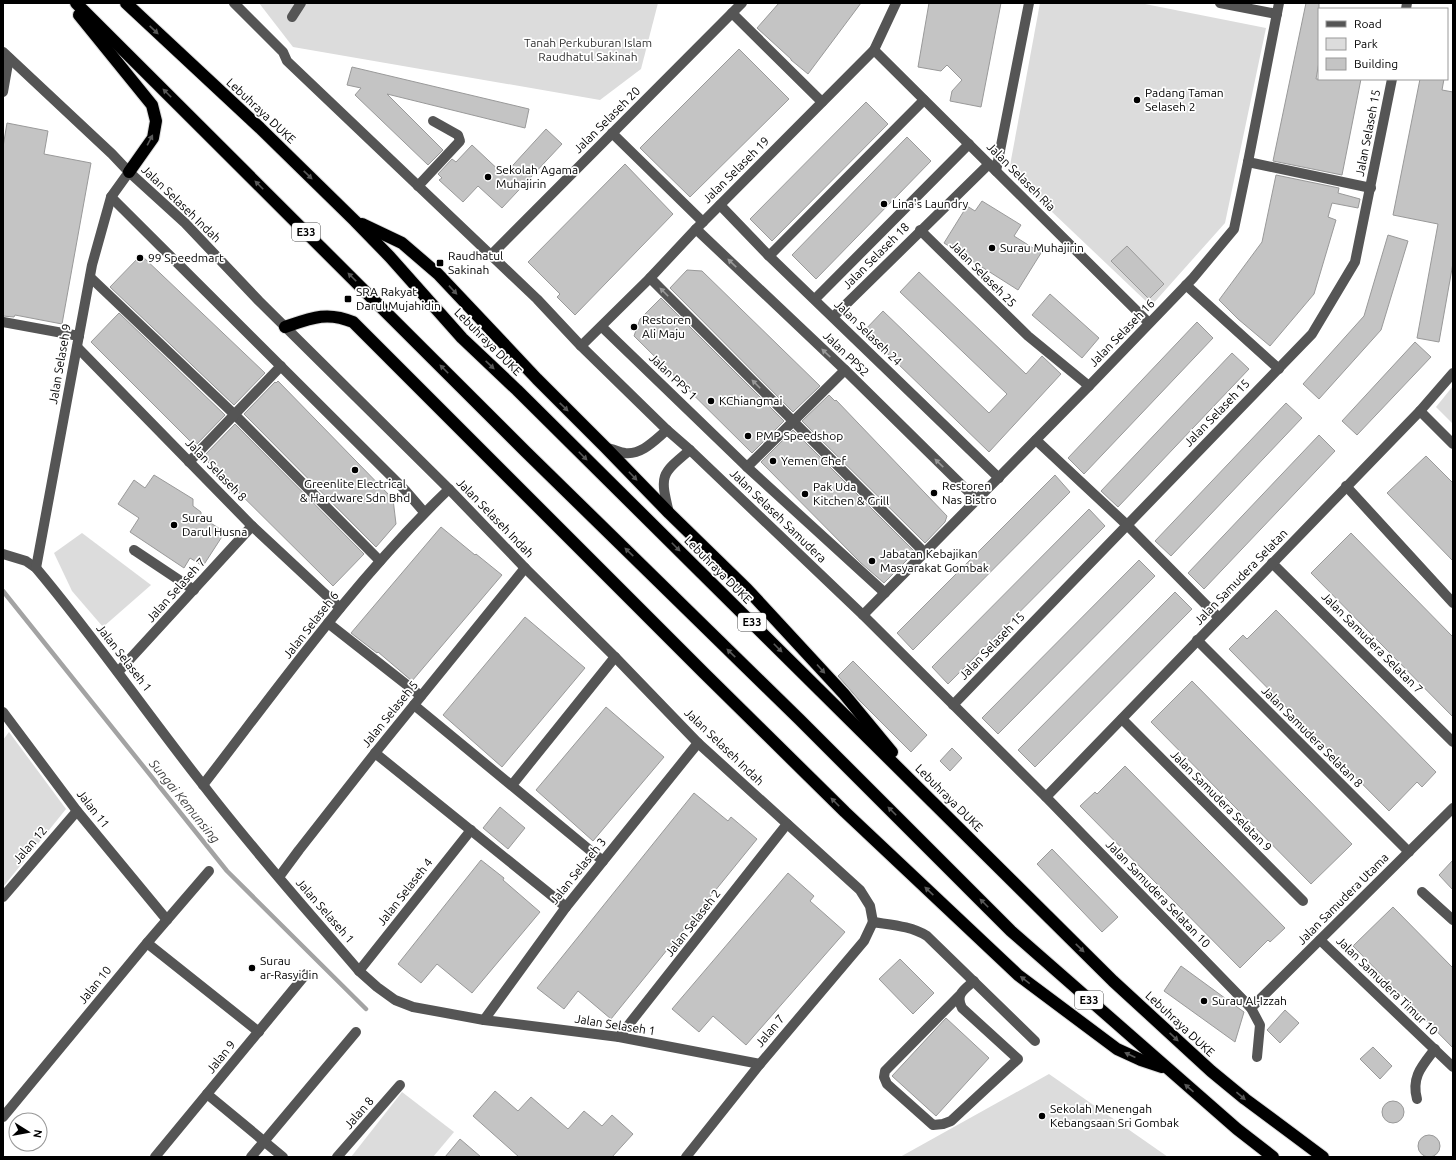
<svg xmlns="http://www.w3.org/2000/svg" width="1456" height="1160" font-family="Ubuntu,sans-serif">
<style>
.green{fill:#dcdcdc}
.lines{fill:none;stroke-linecap:round;stroke-linejoin:round}
.stream{stroke:#a3a3a3;stroke-width:4.5}
.building{fill:#c4c4c4;stroke:#999}
.highway-casing{stroke:#dbdbdb;stroke-width:14}
.minor{stroke:#555;stroke-width:10}
.highway{stroke:#000;stroke-width:12}
.oneway{fill:#595959}
.oneway2{fill:#999}
.poi-dot{fill:#000;stroke:#fff;stroke-width:1.5}
.labels{text-anchor:middle;stroke-width:3.5;stroke-linejoin:round;paint-order:stroke}
.shield{fill:#fff;stroke:#4c4c4c;stroke-width:1}
.shield-label{font-size:11px;font-weight:bold;fill:#000}
.park-label{font-size:12px;fill:#333;stroke:#fff}
.poi-label{font-size:12px;fill:#000;stroke:#fff;text-anchor:start}
.street-label{font-size:12px;fill:#000;stroke:#fff}
.water-label{font-size:13px;font-style:italic;fill:#444;stroke:#fff}
</style>
<rect width="100%" height="100%" fill="#fff"/>
<g class="green">
<polygon points="259,3 658,3 641,69 600,100 293,47"/>
<polygon points="1040,3 1140,3 1266,28 1225,223 1151,306 1009,171"/>
<polygon points="1453,386 1453,424 1436,407"/>
<polygon points="82,533 151,585 103,627 72,591 54,553"/>
<polygon points="9,732 66,809 3,887 3,740"/>
<polygon points="1049,1074 1168,1157 900,1157"/>
<polygon points="402,1092 454,1132 433,1157 351,1157"/>
</g>
<g class="lines">
<polyline class="stream" points="3,591 227,871 366,1009"/>
</g>
<g class="building">
<polygon points="779,3 861,3 808,74 791,60 791,59 757,28"/>
<polygon points="929,3 1001,3 981,107 950,101 952,91 962,80 947,65 941,71 918,67"/>
<polygon points="1306,3 1319,3 1319,62 1316,79 1361,79 1342,175 1273,161"/>
<polygon points="739,49 789,99 690,197 640,148"/>
<polygon points="352,67 529,109 525,128 387,94 443,150 428,165 355,95 361,88 347,85"/>
<polygon points="1420,79 1444,79 1442,90 1453,92 1453,263 1439,342 1417,338 1438,224 1393,215"/>
<polygon points="866,102 888,124 772,241 750,219"/>
<polygon points="7,123 48,131 44,154 91,163 62,324 15,315 14,317 3,316 3,147"/>
<polygon points="546,129 562,144 502,208 478,186 463,202 439,180 442,178 438,174 452,159 456,162 472,145 504,175"/>
<polygon points="907,137 931,161 816,279 792,255"/>
<polygon points="625,164 673,214 575,315 557,297 560,294 528,262"/>
<polygon points="1276,175 1339,188 1338,193 1360,199 1358,208 1332,203 1328,217 1336,220 1314,294 1270,346 1238,319 1219,300 1262,242"/>
<polygon points="982,201 1021,225 1014,236 1041,253 1018,290 944,243 967,206 975,211"/>
<polygon points="1388,235 1408,241 1381,330 1319,399 1303,384 1364,316"/>
<polygon points="1127,246 1164,284 1149,299 1111,261"/>
<polygon points="141,255 265,373 234,405 110,287"/>
<polygon points="687,270 702,271 820,386 793,412 670,288"/>
<polygon points="919,272 1026,374 1042,356 1061,374 989,452 864,331 883,311 989,413 1007,394 900,292"/>
<polygon points="1050,294 1099,338 1082,358 1032,315"/>
<polygon points="661,298 784,421 752,453 634,336 640,319"/>
<polygon points="119,313 225,415 195,446 91,342"/>
<polygon points="1197,322 1213,338 1084,474 1068,458"/>
<polygon points="1415,342 1431,357 1357,435 1342,421"/>
<polygon points="1232,353 1249,369 1118,507 1101,491"/>
<polygon points="278,381 393,499 396,524 376,547 244,414 275,382 276,383"/>
<polygon points="829,395 835,401 836,400 947,516 945,522 925,543 802,421"/>
<polygon points="1286,403 1302,418 1171,556 1155,541"/>
<polygon points="235,424 364,554 333,586 203,457"/>
<polygon points="793,430 915,552 884,583 861,563 761,462"/>
<polygon points="1319,435 1335,451 1204,589 1188,573"/>
<polygon points="1426,456 1453,483 1453,561 1387,493"/>
<polygon points="154,475 193,499 193,506 201,512 201,517 225,532 203,566 190,558 184,568 130,532 139,518 118,504 134,480 145,488"/>
<polygon points="1055,475 1070,492 913,650 897,633"/>
<polygon points="1089,509 1105,526 948,684 932,667"/>
<polygon points="441,527 475,555 476,554 502,575 412,681 378,652 377,653 351,633"/>
<polygon points="1351,533 1453,637 1453,717 1311,573"/>
<polygon points="1139,560 1155,576 998,734 982,718"/>
<polygon points="1175,592 1192,609 1035,767 1018,750"/>
<polygon points="1276,610 1436,772 1422,787 1417,782 1389,811 1229,649 1243,635 1247,639"/>
<polygon points="525,617 585,668 502,767 443,715"/>
<polygon points="853,661 927,735 911,752 860,701 838,676"/>
<polygon points="1192,681 1352,844 1311,884 1151,722"/>
<polygon points="606,707 664,757 593,841 536,790"/>
<polygon points="952,748 962,758 950,771 940,761"/>
<polygon points="1125,766 1285,928 1270,942 1268,940 1240,968 1080,806 1095,792 1097,794"/>
<polygon points="694,793 728,821 731,817 757,839 611,1019 578,991 564,1009 537,988"/>
<polygon points="500,807 525,828 508,849 483,828"/>
<polygon points="1052,849 1118,917 1102,932 1037,864"/>
<polygon points="481,860 504,878 503,880 540,912 472,993 437,964 421,983 398,964"/>
<polygon points="1453,860 1453,890 1439,875"/>
<polygon points="788,873 814,896 810,901 845,932 746,1045 713,1016 699,1032 672,1009"/>
<polygon points="1393,907 1453,968 1453,1048 1353,946"/>
<polygon points="900,959 934,993 913,1014 879,979"/>
<polygon points="1181,966 1244,1012 1235,1042 1164,991"/>
<polygon points="1285,1010 1299,1023 1280,1043 1267,1030"/>
<polygon points="946,1018 989,1058 936,1116 892,1076"/>
<polygon points="1373,1047 1392,1066 1380,1079 1360,1059"/>
<polygon points="495,1091 518,1111 531,1097 568,1129 584,1111 602,1126 612,1115 633,1134 612,1157 519,1157 473,1116"/>
<circle cx="1393" cy="1112" r="11"/>
<circle cx="1429" cy="1146" r="11"/>
<polygon points="460,1139 481,1157 445,1157"/>
</g>
<g class="lines">
<defs>
<g id="highway">
<polyline points="76,3 526,452 799,719 1011,931 1237,1129 1273,1157"/>
<polyline points="126,3 260,128 355,221 390,257 462,338 517,390 1113,981 1211,1071 1245,1099 1323,1157"/>
<polyline points="79,15 152,105 156,121 153,138 129,172"/>
<polyline points="362,224 402,243 438,274 537,379 606,448 669,513 747,589 844,694 892,752"/>
<path d="M285 327C311 318 327 311 353 322L705 674 845 812 1018 975 1117 1049 1141 1060 1162 1067"/>
</g>
</defs>
<use href="#highway" class="highway-casing"/>
<g class="minor">
<polyline points="234,3 283,52 287,61 537,299 581,346 667,430 690,450 863,615 1046,797 1251,1008 1260,1025 1257,1057"/>
<polyline points="1220,3 1277,14"/>
<polyline points="1406,9 1407,3"/>
<polyline points="732,13 822,102"/>
<polyline points="292,17 301,3"/>
<polyline points="874,50 1149,323"/>
<polyline points="3,52 112,154 129,172 185,223 259,301 449,489 525,568 615,657 698,743 860,890 870,906 873,922"/>
<polyline points="3,92 9,58"/>
<polyline points="612,133 703,222"/>
<polyline points="1248,162 1371,188"/>
<polyline points="996,171 1029,3"/>
<polyline points="418,186 460,141 458,135 433,121"/>
<polyline points="111,197 405,490 424,512"/>
<polyline points="720,205 769,256 999,478"/>
<polyline points="696,229 845,370 977,500"/>
<polyline points="920,230 1028,336 1089,386"/>
<polyline points="491,255 742,3"/>
<polyline points="769,256 924,100"/>
<polyline points="90,277 235,415 380,561"/>
<polyline points="650,278 925,553"/>
<polyline points="1186,285 1279,369"/>
<polyline points="815,299 969,144"/>
<polyline points="833,317 989,164"/>
<polyline points="3,322 79,336"/>
<polyline points="602,327 747,467 885,593"/>
<polyline points="581,346 650,278 696,229 874,50 896,3"/>
<polyline points="77,347 252,526 340,608"/>
<polyline points="1420,411 1453,444"/>
<polyline points="1036,440 1127,525 1219,618"/>
<path d="M606 448C613 449 619 452 625 453 642 455 655 440 667 430"/>
<polyline points="189,462 281,366"/>
<polyline points="747,467 845,370"/>
<polyline points="1346,486 1453,603"/>
<path d="M669 513C660 475 660 475 690 450"/>
<polyline points="134,550 194,590"/>
<path d="M3 554 26 561 36 568C95 638 147 714 204 786 253 850 307 910 359 971L377 987 395 1000 413 1007 484 1020 619 1037 760 1064"/>
<polyline points="1272,563 1453,742"/>
<polyline points="36,568 92,265 111,197 129,172"/>
<polyline points="863,615 1089,386 1193,278 1234,229 1248,162 1279,3"/>
<polyline points="328,623 421,696"/>
<polyline points="1197,640 1409,852"/>
<polyline points="118,672 252,526"/>
<polyline points="414,705 603,861"/>
<polyline points="953,705 1312,334 1355,262 1392,79"/>
<polyline points="3,712 77,811 167,920"/>
<polyline points="1122,719 1303,901"/>
<polyline points="375,753 566,907"/>
<path d="M203 785C281 684 356 578 449 489"/>
<polyline points="512,785 615,657"/>
<polyline points="1046,797 1420,411 1453,373"/>
<polyline points="279,877 299,850 375,753 525,568"/>
<polyline points="1422,892 1453,920"/>
<polyline points="3,897 77,811"/>
<path d="M873 922C892 925 911 926 927 936L1035 1041"/>
<polyline points="1320,940 1453,1067"/>
<polyline points="147,943 259,1032"/>
<polyline points="359,971 471,830"/>
<path d="M960 995 885 1071 884 1077 887 1084 933 1125 943 1124 951 1121 1018 1059 962 1008C955 994 964 990 974 981"/>
<polyline points="1251,1008 1453,808"/>
<polyline points="484,1020 566,907 698,743"/>
<polyline points="619,1037 787,824"/>
<polyline points="207,1094 283,1157"/>
<path d="M1417 1099C1411 1077 1422 1066 1435 1049"/>
<polyline points="3,1117 147,943 209,871"/>
<polyline points="155,1157 306,974"/>
<polyline points="251,1157 356,1032"/>
<polyline points="337,1157 400,1085"/>
<polyline points="686,1157 760,1064 864,941 873,922"/>
</g>
<use href="#highway" class="highway"/>
</g>
<defs><path id="oneway-solid" d="M-6-.8H1V-3.2L6.5 0L1 3.2V.8H-6Z"/></defs>
<g class="oneway">
<use href="#oneway-solid" transform="translate(154 30) rotate(43)"/>
<use href="#oneway-solid" transform="translate(167 93) rotate(-135)"/>
<use href="#oneway-solid" transform="translate(150 140) rotate(-62)"/>
<use href="#oneway-solid" transform="translate(308 175) rotate(44)"/>
<use href="#oneway-solid" transform="translate(259 185) rotate(-135)"/>
<use href="#oneway-solid" transform="translate(352 277) rotate(-135)"/>
<use href="#oneway-solid" transform="translate(453 290) rotate(47)"/>
<use href="#oneway-solid" transform="translate(490 365) rotate(43)"/>
<use href="#oneway-solid" transform="translate(444 369) rotate(-135)"/>
<use href="#oneway-solid" transform="translate(564 407) rotate(44)"/>
<use href="#oneway-solid" transform="translate(583 456) rotate(45)"/>
<use href="#oneway-solid" transform="translate(633 476) rotate(46)"/>
<use href="#oneway-solid" transform="translate(676 547) rotate(45)"/>
<use href="#oneway-solid" transform="translate(629 552) rotate(-136)"/>
<use href="#oneway-solid" transform="translate(778 648) rotate(45)"/>
<use href="#oneway-solid" transform="translate(731 653) rotate(-136)"/>
<use href="#oneway-solid" transform="translate(821 669) rotate(48)"/>
<use href="#oneway-solid" transform="translate(835 802) rotate(-135)"/>
<use href="#oneway-solid" transform="translate(892 811) rotate(-135)"/>
<use href="#oneway-solid" transform="translate(929 891) rotate(-137)"/>
<use href="#oneway-solid" transform="translate(984 903) rotate(-135)"/>
<use href="#oneway-solid" transform="translate(1080 948) rotate(44)"/>
<use href="#oneway-solid" transform="translate(1025 980) rotate(-143)"/>
<use href="#oneway-solid" transform="translate(1174 1037) rotate(43)"/>
<use href="#oneway-solid" transform="translate(1130 1055) rotate(-155)"/>
<use href="#oneway-solid" transform="translate(1189 1088) rotate(-139)"/>
<use href="#oneway-solid" transform="translate(1241 1096) rotate(40)"/>
</g>
<g class="oneway2">
<use href="#oneway-solid" transform="translate(732 263) rotate(-136)"/>
<use href="#oneway-solid" transform="translate(664 292) rotate(-135)"/>
<use href="#oneway-solid" transform="translate(826 353) rotate(-137)"/>
<use href="#oneway-solid" transform="translate(756 384) rotate(-135)"/>
<use href="#oneway-solid" transform="translate(939 463) rotate(-136)"/>
</g>
<g class="poi-dot">
<circle cx="1137" cy="100" r="4"/>
<circle cx="488" cy="177" r="4"/>
<circle cx="884" cy="204" r="4"/>
<circle cx="992" cy="248" r="4"/>
<circle cx="140" cy="258" r="4"/>
<rect x="436" y="259" width="8" height="8" rx="2"/>
<rect x="344" y="295" width="8" height="8" rx="2"/>
<circle cx="634" cy="327" r="4"/>
<circle cx="711" cy="401" r="4"/>
<circle cx="748" cy="436" r="4"/>
<circle cx="773" cy="461" r="4"/>
<circle cx="355" cy="470" r="4"/>
<circle cx="934" cy="493" r="4"/>
<circle cx="805" cy="494" r="4"/>
<circle cx="174" cy="525" r="4"/>
<circle cx="872" cy="561" r="4"/>
<circle cx="252" cy="968" r="4"/>
<circle cx="1204" cy="1001" r="4"/>
<circle cx="1042" cy="1116" r="4"/>
</g>
<g class="labels">
<g class="shield">
<rect x="292" y="223" width="28" height="18" rx="3"/>
<rect x="738" y="613" width="28" height="18" rx="3"/>
<rect x="1075" y="991" width="28" height="18" rx="3"/>
</g>
<g class="shield-label">
<text x="306" y="236">E33</text>
<text x="752" y="626">E33</text>
<text x="1089" y="1004">E33</text>
</g>
<g class="park-label">
<text x="588" y="47">Tanah Perkuburan Islam<tspan x="588" dy="14">Raudhatul Sakinah</tspan></text>
</g>
<g class="poi-label">
<text x="1145" y="97">Padang Taman<tspan x="1145" dy="14">Selaseh 2</tspan></text>
<text x="496" y="174">Sekolah Agama<tspan x="496" dy="14">Muhajirin</tspan></text>
<text x="892" y="208">Lina's Laundry</text>
<text x="1000" y="252">Surau Muhajirin</text>
<text x="448" y="260">Raudhatul<tspan x="448" dy="14">Sakinah</tspan></text>
<text x="148" y="262">99 Speedmart</text>
<text x="356" y="296">SRA Rakyat<tspan x="356" dy="14">Darul Mujahidin</tspan></text>
<text x="642" y="324">Restoren<tspan x="642" dy="14">Ali Maju</tspan></text>
<text x="719" y="405">KChiangmai</text>
<text x="756" y="440">PMP Speedshop</text>
<text x="781" y="465">Yemen Chef</text>
<text x="355" y="488" text-anchor="middle">Greenlite Electrical<tspan x="355" dy="14">&amp; Hardware Sdn Bhd</tspan></text>
<text x="942" y="490">Restoren<tspan x="942" dy="14">Nas Bistro</tspan></text>
<text x="813" y="491">Pak Uda<tspan x="813" dy="14">Kitchen &amp; Grill</tspan></text>
<text x="182" y="522">Surau<tspan x="182" dy="14">Darul Husna</tspan></text>
<text x="880" y="558">Jabatan Kebajikan<tspan x="880" dy="14">Masyarakat Gombak</tspan></text>
<text x="260" y="965">Surau<tspan x="260" dy="14">ar-Rasyidin</tspan></text>
<text x="1212" y="1005">Surau Al-Izzah</text>
<text x="1050" y="1113">Sekolah Menengah<tspan x="1050" dy="14">Kebangsaan Sri Gombak</tspan></text>
</g>
<g class="street-label">
<text transform="translate(261 111) rotate(43)" y="4">Lebuhraya DUKE</text>
<text transform="translate(607 120) rotate(-45)" y="4">Jalan Selaseh 20</text>
<text transform="translate(1368 133) rotate(-79)" y="4">Jalan Selaseh 15</text>
<text transform="translate(736 170) rotate(-45)" y="4">Jalan Selaseh 19</text>
<text transform="translate(1021 177) rotate(45)" y="4">Jalan Selaseh Ria</text>
<text transform="translate(181 204) rotate(44)" y="4">Jalan Selaseh Indah</text>
<text transform="translate(876 256) rotate(-45)" y="4">Jalan Selaseh 18</text>
<text transform="translate(983 274) rotate(45)" y="4">Jalan Selaseh 25</text>
<text transform="translate(868 333) rotate(44)" y="4">Jalan Selaseh 24</text>
<text transform="translate(1122 333) rotate(-46)" y="4">Jalan Selaseh 16</text>
<text transform="translate(488 342) rotate(45)" y="4">Lebuhraya DUKE</text>
<text transform="translate(846 354) rotate(44)" y="4">Jalan PPS2</text>
<text transform="translate(60 364) rotate(-80)" y="4">Jalan Selaseh 9</text>
<text transform="translate(673 377) rotate(44)" y="4">Jalan PPS 1</text>
<text transform="translate(1217 413) rotate(-46)" y="4">Jalan Selaseh 15</text>
<text transform="translate(216 470) rotate(46)" y="4">Jalan Selaseh 8</text>
<text transform="translate(778 516) rotate(44)" y="4">Jalan Selaseh Samudera</text>
<text transform="translate(495 518) rotate(46)" y="4">Jalan Selaseh Indah</text>
<text transform="translate(718 570) rotate(45)" y="4">Lebuhraya DUKE</text>
<text transform="translate(1241 577) rotate(-46)" y="4">Jalan Samudera Selatan</text>
<text transform="translate(176 590) rotate(-48)" y="4">Jalan Selaseh 7</text>
<text transform="translate(311 625) rotate(-52)" y="4">Jalan Selaseh 6</text>
<text transform="translate(1372 643) rotate(45)" y="4">Jalan Samudera Selatan 7</text>
<text transform="translate(992 646) rotate(-46)" y="4">Jalan Selaseh 15</text>
<text transform="translate(124 658) rotate(52)" y="4">Jalan Selaseh 1</text>
<text transform="translate(390 714) rotate(-51)" y="4">Jalan Selaseh 5</text>
<text transform="translate(1312 737) rotate(45)" y="4">Jalan Samudera Selatan 8</text>
<text transform="translate(724 747) rotate(44)" y="4">Jalan Selaseh Indah</text>
<text transform="translate(949 798) rotate(45)" y="4">Lebuhraya DUKE</text>
<text transform="translate(1221 801) rotate(45)" y="4">Jalan Samudera Selatan 9</text>
<text transform="translate(93 809) rotate(52)" y="4">Jalan 11</text>
<text transform="translate(30 845) rotate(-49)" y="4">Jalan 12</text>
<text transform="translate(578 871) rotate(-51)" y="4">Jalan Selaseh 3</text>
<text transform="translate(405 892) rotate(-52)" y="4">Jalan Selaseh 4</text>
<text transform="translate(1158 894) rotate(46)" y="4">Jalan Samudera Selatan 10</text>
<text transform="translate(1343 899) rotate(-45)" y="4">Jalan Samudera Utama</text>
<text transform="translate(325 911) rotate(49)" y="4">Jalan Selaseh 1</text>
<text transform="translate(693 923) rotate(-52)" y="4">Jalan Selaseh 2</text>
<text transform="translate(95 985) rotate(-51)" y="4">Jalan 10</text>
<text transform="translate(1387 986) rotate(44)" y="4">Jalan Samudera Timur 10</text>
<text transform="translate(1180 1024) rotate(43)" y="4">Lebuhraya DUKE</text>
<text transform="translate(615 1025) rotate(9)" y="4">Jalan Selaseh 1</text>
<text transform="translate(770 1031) rotate(-50)" y="4">Jalan 7</text>
<text transform="translate(221 1057) rotate(-51)" y="4">Jalan 9</text>
<text transform="translate(359 1113) rotate(-49)" y="4">Jalan 8</text>
</g>
<g class="water-label">
<text transform="translate(185 801) rotate(51)" y="5">Sungai Kemunsing</text>
</g>
</g>
<rect width="1456" height="1160" fill="none" stroke="#000000" stroke-width="8"/>
<rect x="1318" y="8" width="130" height="72" fill="#ffffff" stroke="#999999"/>
<rect x="1326" y="21" width="20" height="6" fill="#555555" stroke="#999999"/>
<text x="1354" y="28" font-size="12" fill="#000000">Road</text>
<rect x="1326" y="38" width="20" height="12" fill="#dcdcdc" stroke="#999999"/>
<text x="1354" y="48" font-size="12" fill="#000000">Park</text>
<rect x="1326" y="58" width="20" height="12" fill="#c4c4c4" stroke="#999999"/>
<text x="1354" y="68" font-size="12" fill="#000000">Building</text>
<g transform="translate(28 1132) rotate(101)"><circle r="19" fill="#ffffff" stroke="#999999"/>
<path d="M0-3L7 15L0 10L-7 15Z" fill="#000000"/>
<text y="-6" font-size="11" font-weight="bold" text-anchor="middle" fill="#000000">N</text>
</g>
</svg>
